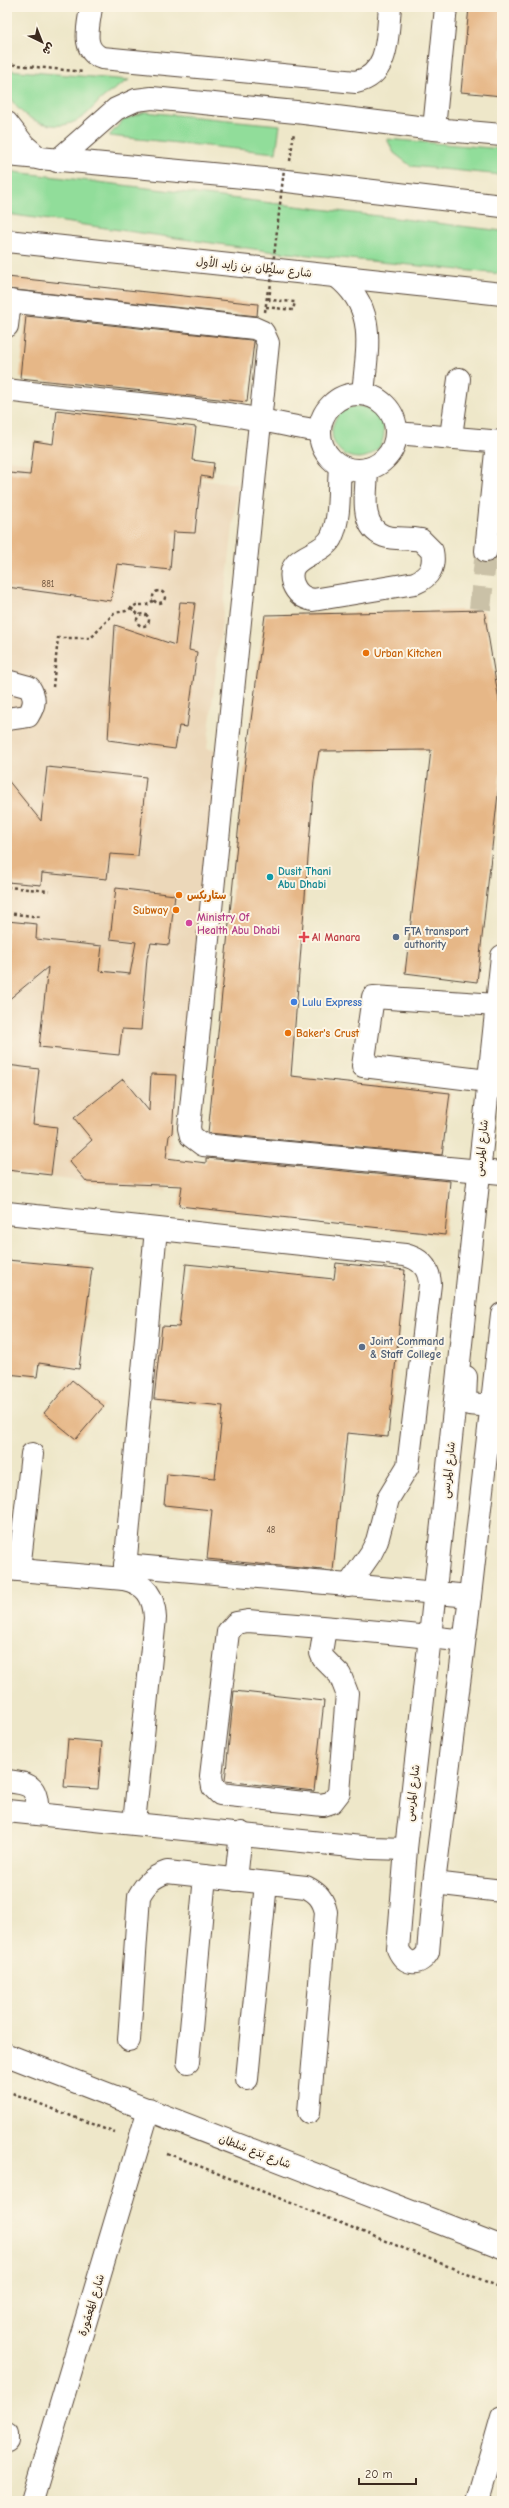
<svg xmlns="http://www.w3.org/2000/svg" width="509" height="2508" font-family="'Comic Neue','Playpen Sans Arabic',sans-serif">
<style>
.built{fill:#ecd8ba}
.green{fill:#91dd9a;stroke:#66845c}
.building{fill:#e6b787}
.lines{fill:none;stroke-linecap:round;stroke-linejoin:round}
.minor-tunnel{stroke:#cac1a7;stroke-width:22;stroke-dasharray:22 11;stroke-linecap:butt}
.minor-casing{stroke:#564638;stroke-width:24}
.major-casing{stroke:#564638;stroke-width:24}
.path{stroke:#564638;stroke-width:2.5;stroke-dasharray:3 3;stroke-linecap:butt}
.minor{stroke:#fff;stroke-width:22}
.major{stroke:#fff;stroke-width:22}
.path-bridge{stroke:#564638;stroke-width:2.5;stroke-dasharray:3 3;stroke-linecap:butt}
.food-dot{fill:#e8710a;stroke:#fcf5e5;stroke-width:1.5}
.culture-dot{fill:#0f9aa8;stroke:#fcf5e5;stroke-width:1.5}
.hotel-dot{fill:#d1479c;stroke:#fcf5e5;stroke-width:1.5}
.health-dot{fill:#e0444e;stroke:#fcf5e5;stroke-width:1.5}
.service-dot{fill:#5c6f8a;stroke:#fcf5e5;stroke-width:1.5}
.shop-dot{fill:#3f7fe0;stroke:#fcf5e5;stroke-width:1.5}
.labels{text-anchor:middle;stroke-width:4;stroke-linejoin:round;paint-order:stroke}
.number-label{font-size:9px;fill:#664d38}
.street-label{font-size:11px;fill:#3b2a1e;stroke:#fcf5e5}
.food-label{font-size:11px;font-weight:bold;fill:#c56008;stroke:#fcf5e5;text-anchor:start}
.culture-label{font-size:11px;font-weight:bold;fill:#0d838f;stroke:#fcf5e5;text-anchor:start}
.hotel-label{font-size:11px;font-weight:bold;fill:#b23c85;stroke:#fcf5e5;text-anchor:start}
.service-label{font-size:11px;font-weight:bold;fill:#4e5e75;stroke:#fcf5e5;text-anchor:start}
.health-label{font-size:11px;font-weight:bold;fill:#be3a42;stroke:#fcf5e5;text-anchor:start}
.shop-label{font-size:11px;font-weight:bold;fill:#366cbe;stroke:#fcf5e5;text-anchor:start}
</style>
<rect width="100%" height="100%" fill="#fcf5e5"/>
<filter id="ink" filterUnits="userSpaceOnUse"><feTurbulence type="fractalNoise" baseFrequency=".025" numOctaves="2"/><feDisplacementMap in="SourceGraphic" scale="8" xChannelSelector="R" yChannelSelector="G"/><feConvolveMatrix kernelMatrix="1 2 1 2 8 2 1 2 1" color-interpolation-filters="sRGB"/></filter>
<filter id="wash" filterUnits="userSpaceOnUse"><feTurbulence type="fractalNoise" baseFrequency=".012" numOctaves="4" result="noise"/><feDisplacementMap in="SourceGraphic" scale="16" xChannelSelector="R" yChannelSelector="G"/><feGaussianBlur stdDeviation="0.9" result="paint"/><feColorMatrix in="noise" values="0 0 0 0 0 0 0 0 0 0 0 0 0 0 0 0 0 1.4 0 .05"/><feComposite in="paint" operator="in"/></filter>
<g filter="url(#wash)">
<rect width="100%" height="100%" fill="#eee7c9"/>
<polygon class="built" points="7,460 238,484 207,749 221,751 166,1192 7,1172"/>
<g class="green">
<path d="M7 70 129 80C119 86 108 93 99 101 92 109 86 116 76 121 51 133 20 119 9 95 6 87 7 78 7 70Z"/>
<polygon points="145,112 280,125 276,153 109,136 123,120"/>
<polygon points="387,139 502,149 502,175 411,166 394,153"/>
<polygon points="7,171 502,231 502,274 268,251 7,214"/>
<circle cx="358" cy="432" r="26"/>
</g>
<g id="blocks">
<g class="building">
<polygon points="469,7 502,7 502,96 461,92"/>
<polygon points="7,277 258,304 257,316 7,289"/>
<polygon points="26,316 251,340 254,342 247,402 20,378"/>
<polygon points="57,410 196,427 192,460 214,463 212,478 201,476 195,533 173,532 170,570 117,564 111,601 7,587 9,473 30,475 34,441 53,444"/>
<polygon points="180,602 195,603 189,650 197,652 187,727 179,726 175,749 108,740 115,625 175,645"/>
<polygon points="484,610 502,719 502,758 477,982 405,973 431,750 319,751 314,781 291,1076 450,1093 442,1155 208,1133 244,773 265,615"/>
<polygon points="47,767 146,777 138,856 110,854 107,879 42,873 41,885 7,882 7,779 41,821"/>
<polygon points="116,888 175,895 169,945 151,943 147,958 141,1030 122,1029 119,1055 39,1047 48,967 7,1001 7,921 37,924 36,939 102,946 99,971 130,974 136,942 110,939"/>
<polygon points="7,1065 39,1069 33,1124 57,1127 51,1175 7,1170"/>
<polygon points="151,1074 176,1075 172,1133 169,1136 166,1158 206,1163 206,1158 450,1181 445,1235 179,1206 182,1186 87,1182 69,1161 92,1140 74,1118 123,1079 149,1111"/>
<polygon points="7,1260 92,1268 79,1369 39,1363 37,1377 7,1374"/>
<polygon points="336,1263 405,1270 388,1437 347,1433 333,1571 207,1559 212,1510 164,1505 167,1474 215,1478 223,1406 154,1399 162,1326 179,1327 186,1264 334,1279"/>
<polygon points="72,1380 104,1406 76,1439 44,1413"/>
<polygon points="234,1691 324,1701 314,1791 225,1781"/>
<polygon points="68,1739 102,1742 98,1789 64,1787"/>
</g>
</g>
</g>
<g filter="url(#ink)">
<use href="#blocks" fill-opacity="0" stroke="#564638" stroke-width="1"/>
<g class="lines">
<polyline class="minor-tunnel" points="480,609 486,551"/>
<defs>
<g id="minor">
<path d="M91 7C89 25 80 50 102 58L356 82C390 75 387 35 390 7"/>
<polyline points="7,123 24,145 40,159"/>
<polyline points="434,129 446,7"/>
<polyline points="57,161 116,109 136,100 152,98 296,112 434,129 502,135"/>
<path d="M336 276C378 308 367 347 363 394"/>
<polyline points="7,301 254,328 263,332 268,343 189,1128 191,1136 203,1145 502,1173"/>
<polyline points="7,326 10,301"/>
<path d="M7 390C75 399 144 403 213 412 249 416 284 426 320 431"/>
<circle cx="358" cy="432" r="38"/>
<polyline points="396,433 502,442"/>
<polyline points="451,436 459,379"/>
<path d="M340 466C338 488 341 516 332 536 324 557 283 554 293 584 297 594 303 598 313 600L415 583C430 577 435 566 432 551L421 540C409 537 395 540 384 536 358 526 367 490 367 469"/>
<polyline points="486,551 497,442"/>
<path d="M7 681 29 687C36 698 35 705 28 716L7 719"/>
<path d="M502 956 430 1637 406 1849 398 1949C405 1965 419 1967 428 1952L434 1883 470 1596 502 1314"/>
<polyline points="488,1081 363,1066 373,997 497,1005"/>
<path d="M7 1213 405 1255C421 1259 429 1268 430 1284L408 1466 388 1499 377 1541 371 1553 348 1586"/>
<polyline points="466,1377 465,1400 469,1404 492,1406"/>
<polyline points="125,1565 470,1596"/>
<path d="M7 1569 124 1579C146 1584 154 1596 155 1618L134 1823"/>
<polyline points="19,1570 32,1454"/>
<polyline points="124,1579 156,1229"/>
<path d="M325 1628 321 1653 323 1658 340 1675 347 1693 339 1793 332 1802 323 1805 220 1794 213 1787 211 1776 228 1632 236 1623 248 1621C320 1627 392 1632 464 1641"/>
<path d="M7 1781C34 1784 36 1787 38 1814"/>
<polyline points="7,1811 371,1848 406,1849"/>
<polyline points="236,1880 241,1833"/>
<polyline points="434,1883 502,1891"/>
<path d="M129 2040 139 1896C146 1883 153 1877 167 1872L306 1887C318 1893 323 1899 326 1912L309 2112"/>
<polyline points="7,2055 502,2247"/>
<polyline points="188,2062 205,1876"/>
<polyline points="247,2079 266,1883"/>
<polyline points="7,2434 7,2441"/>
<polyline points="32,2501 149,2109"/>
<polyline points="478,2501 502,2417"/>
</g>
<g id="major">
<polyline points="7,155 287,181 502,206"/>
<polyline points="7,241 502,294"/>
</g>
</defs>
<use href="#minor" class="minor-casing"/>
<use href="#major" class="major-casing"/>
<g class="path">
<polyline points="7,64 84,72"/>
<polyline points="290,161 294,132"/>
<polyline points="266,307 293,310 295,302 269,300"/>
<polyline points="265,312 268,289"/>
<circle cx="159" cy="597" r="6"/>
<polyline points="131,608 139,615"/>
<circle cx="143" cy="620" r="6"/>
<polyline points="53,687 58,638 91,638 114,613 126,611 136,605 147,605 154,600"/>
<polyline points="7,887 49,891"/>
<polyline points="7,913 41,917"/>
<polyline points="7,2091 115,2133"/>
<polyline points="167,2153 502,2288"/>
</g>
<use href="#minor" class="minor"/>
<use href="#major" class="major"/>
<polyline class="path-bridge" points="269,300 284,169"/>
</g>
</g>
<g class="food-dot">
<circle cx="366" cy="653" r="4"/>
<circle cx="179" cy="895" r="4"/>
<circle cx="176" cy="910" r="4"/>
<circle cx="288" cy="1033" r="4"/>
</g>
<circle class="culture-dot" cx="270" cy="877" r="4"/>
<circle class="hotel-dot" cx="189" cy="923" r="4"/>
<path class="health-dot" d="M302 931h4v4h4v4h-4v4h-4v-4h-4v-4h4z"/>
<g class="service-dot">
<circle cx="396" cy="937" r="4"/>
<circle cx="362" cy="1347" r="4"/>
</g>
<circle class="shop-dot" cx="294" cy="1002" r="4"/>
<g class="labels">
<g class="number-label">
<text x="48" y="587">881</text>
<text x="271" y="1533">48</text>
</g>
<g class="street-label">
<text transform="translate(254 267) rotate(6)" y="4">شارع سلطان بن زايد الأول</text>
<text transform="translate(481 1148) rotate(-84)" y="4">شارع المرسى</text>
<text transform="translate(448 1470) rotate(-84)" y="4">شارع المرسى</text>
<text transform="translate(412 1793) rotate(-83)" y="4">شارع المرسى</text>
<text transform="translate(255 2151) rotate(21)" y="4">شارع بَدَع سُلطان</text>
<text transform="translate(91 2305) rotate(-73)" y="4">شارع المَعمُورة</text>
</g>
<g class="food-label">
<text x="374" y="657">Urban Kitchen</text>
<text x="187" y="899">ستاربكس</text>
<text x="168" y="914" text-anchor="end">Subway</text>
<text x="296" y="1037">Baker's Crust</text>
</g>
<g class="culture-label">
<text x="278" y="875">Dusit Thani<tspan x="278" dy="13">Abu Dhabi</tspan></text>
</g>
<g class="hotel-label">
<text x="197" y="921">Ministry Of<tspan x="197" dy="13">Health Abu Dhabi</tspan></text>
</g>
<g class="service-label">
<text x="404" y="935">FTA transport<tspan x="404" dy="13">authority</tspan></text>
<text x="370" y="1345">Joint Command<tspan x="370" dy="13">&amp; Staff College</tspan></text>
</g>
<g class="health-label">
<text x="312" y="941">Al Manara</text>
</g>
<g class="shop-label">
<text x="302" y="1006">Lulu Express</text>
</g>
</g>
<rect width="509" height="2508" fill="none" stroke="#fcf5e5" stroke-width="24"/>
<g transform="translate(42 42) rotate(137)" stroke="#fcf5e5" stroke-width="3" paint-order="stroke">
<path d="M0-3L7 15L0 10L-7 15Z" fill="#3b2a1e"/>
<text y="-6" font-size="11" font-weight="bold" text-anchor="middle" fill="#3b2a1e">ش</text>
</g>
<path d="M359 2478v6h57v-6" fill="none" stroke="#3b2a1e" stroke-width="2"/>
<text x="365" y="2478" font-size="12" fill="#3b2a1e" stroke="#fcf5e5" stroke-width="3" paint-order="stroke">20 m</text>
</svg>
